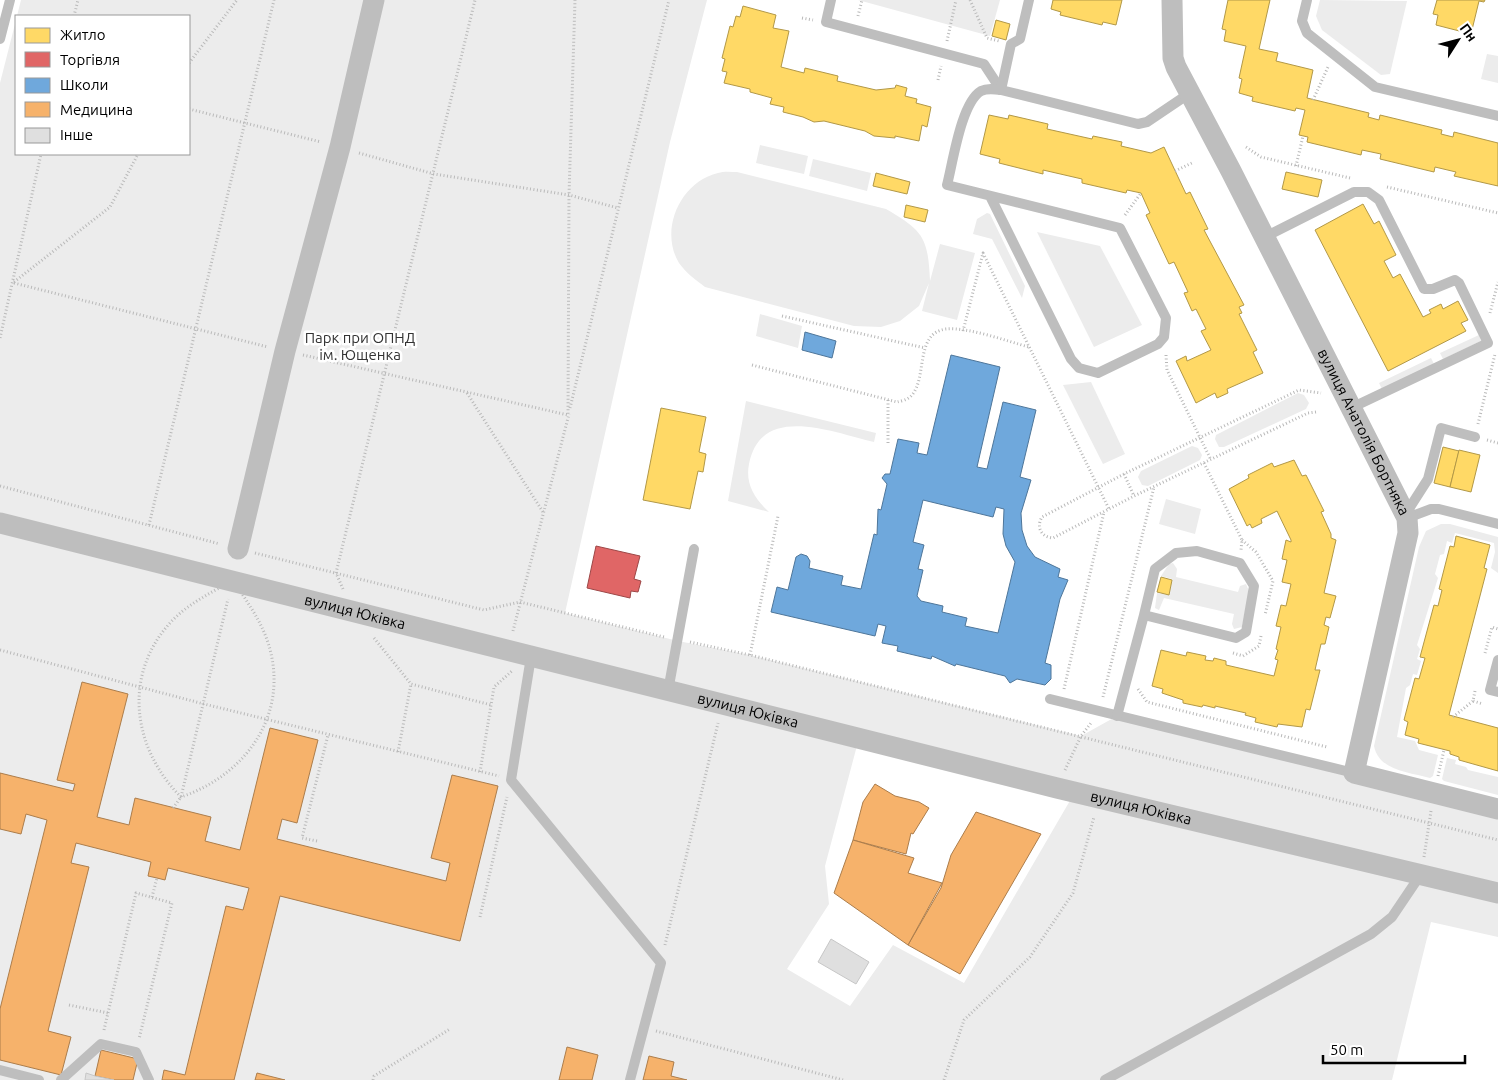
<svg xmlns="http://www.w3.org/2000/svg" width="1498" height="1080" font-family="Ubuntu,sans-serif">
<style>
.green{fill:#ececec;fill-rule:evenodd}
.homes{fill:#ffd966;stroke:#b29847}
.shops{fill:#e06666;stroke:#9d4747}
.schools{fill:#6fa8dc;stroke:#4e769a;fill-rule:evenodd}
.health{fill:#f6b26b;stroke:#ac7d4b}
.building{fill:#dfdfdf;stroke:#c7c7c7}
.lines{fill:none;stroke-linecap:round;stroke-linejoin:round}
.path{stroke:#b9b9b9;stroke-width:3;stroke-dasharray:1 2.5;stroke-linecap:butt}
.lane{stroke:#bebebe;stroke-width:10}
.street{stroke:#bebebe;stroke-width:21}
.labels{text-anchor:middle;stroke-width:5;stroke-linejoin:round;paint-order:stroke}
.park-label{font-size:15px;fill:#333;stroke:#fff}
.street-label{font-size:15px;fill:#000;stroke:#fff}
</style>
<rect width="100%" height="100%" fill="#fff"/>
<g class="green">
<path d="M21 0H707L670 142 565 613 678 641 750 655 1081 736 1117 716 1498 809V937L1431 922 1392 1080H0V83L16 20V154H189V16H17ZM859 738 1075 792 964 983 893 945 850 1006 787 969 829 904 825 866Z"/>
<polygon points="858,0 1000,0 990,36"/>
<polygon points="1320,0 1407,1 1390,74 1381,75 1322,30 1316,16"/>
<polygon points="1487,54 1498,56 1498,83 1481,79"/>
<polygon points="760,145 808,156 804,174 756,163"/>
<polygon points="813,159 871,173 867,191 809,176"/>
<path d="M737 172 886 209C924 231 928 238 930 281L940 244 975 253 957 320 922 311 929 283 919 306 900 321 881 327 854 326 705 287C696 280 686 273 679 263 659 230 680 182 718 173 724 171 731 172 737 172Z"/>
<polygon points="987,213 990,214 1025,286 1022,298 992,239 973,234 977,219"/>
<polygon points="1037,232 1100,246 1142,325 1094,347"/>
<polygon points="760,314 802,326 798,348 756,336"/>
<polygon points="1479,335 1481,341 1443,359 1440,353"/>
<polygon points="1431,358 1434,364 1382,389 1379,383"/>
<polygon points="1091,382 1125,454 1103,464 1063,385"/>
<polygon points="1298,393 1304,395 1309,403 1306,409 1224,447 1219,447 1215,439 1216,435"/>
<path d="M746 401 876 433 874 442C834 433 761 402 749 464 745 484 755 499 769 512L728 501Z"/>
<polygon points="1192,446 1198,448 1202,455 1200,460 1148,486 1142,485 1138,477 1141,471"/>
<polygon points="1166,499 1201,509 1195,534 1159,524"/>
<path d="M1441 524H1450L1498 537V573L1491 568 1495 552 1494 543 1455 533 1452 543 1447 541 1444 554 1440 555 1435 574 1438 578 1417 645 1420 649 1417 659 1421 661 1417 675 1413 674 1410 685 1406 688 1397 737 1415 741 1419 750 1438 755 1433 776 1430 778C1409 772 1379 771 1374 746L1419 547 1426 531Z"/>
<polygon points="1173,563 1177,569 1176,577 1238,592 1240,586 1246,584 1249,591 1242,627 1234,629 1232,624 1234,614 1164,598 1159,610 1155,608 1157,593 1169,595 1172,579 1161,576 1169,564"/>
<polygon points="1447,758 1456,760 1455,764 1466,767 1468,770 1498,777 1498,795 1444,781 1442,779"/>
</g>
<g class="homes">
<polygon points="1053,0 1122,0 1116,25 1103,22 1102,25 1060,15 1061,12 1051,9"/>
<polygon points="1228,0 1270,0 1259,49 1278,53 1276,61 1313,70 1307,98 1369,113 1368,117 1379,120 1380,115 1442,130 1441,134 1453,137 1454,132 1498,143 1498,186 1454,176 1456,172 1435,167 1434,172 1380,159 1381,154 1362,150 1361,155 1307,142 1308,137 1299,135 1305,110 1296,108 1295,111 1252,101 1253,97 1239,93 1242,79 1239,78 1246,46 1224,41 1226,30 1222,29"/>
<polygon points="1437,0 1485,0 1484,2 1479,1 1471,34 1436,25 1438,15 1433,14"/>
<polygon points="743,6 776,15 773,28 789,31 781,67 804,73 805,68 838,76 837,81 876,90 895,88 896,85 907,88 905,96 917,99 916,103 931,107 927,127 922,125 919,141 895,136 895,138 874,136 865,131 824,121 814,122 803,117 783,112 784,107 770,104 772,98 750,92 750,89 724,83 727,72 722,71 725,59 722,58 730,26 733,27 736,16 740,17"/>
<polygon points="996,20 1010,24 1006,40 992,36"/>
<polygon points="989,115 1008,119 1009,115 1048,124 1047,129 1092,139 1093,136 1122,142 1121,146 1151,153 1164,147 1186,194 1190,192 1208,229 1204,230 1244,305 1239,307 1242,313 1239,314 1257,350 1253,352 1263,373 1227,389 1228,393 1217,398 1215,393 1196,403 1176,361 1186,356 1187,361 1211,350 1201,331 1206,329 1196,309 1192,311 1184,293 1188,292 1174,262 1169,264 1146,215 1150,213 1141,193 1127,190 1126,193 1082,183 1082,179 1043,170 1043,174 999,163 1000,159 980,154"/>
<polygon points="1286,172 1322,180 1318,197 1282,189"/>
<polygon points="876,173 910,182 907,194 873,186"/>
<polygon points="1363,204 1374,224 1379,221 1396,255 1384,261 1393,278 1400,274 1423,317 1431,313 1429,310 1441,304 1443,309 1458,301 1468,320 1461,323 1466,331 1388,371 1315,230"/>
<polygon points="906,205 928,210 925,222 904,217"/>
<polygon points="661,408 706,417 699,452 706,454 703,472 698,471 690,509 643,500"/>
<polygon points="1443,447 1459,451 1450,487 1434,483"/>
<polygon points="1459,450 1480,455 1471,492 1450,487"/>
<polygon points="1294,460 1302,476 1306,475 1324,511 1321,512 1331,534 1331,538 1336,540 1324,593 1336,596 1330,618 1326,617 1324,625 1329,627 1325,644 1321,644 1315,670 1320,670 1310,710 1306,709 1302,727 1278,724 1277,727 1255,722 1256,718 1245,715 1246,713 1215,706 1215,708 1203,705 1202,707 1183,703 1183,700 1162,693 1163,689 1152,686 1161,650 1186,656 1187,652 1206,656 1205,660 1213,661 1214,658 1226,661 1226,665 1274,676 1278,660 1275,659 1278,650 1276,649 1281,627 1276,626 1281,605 1286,606 1291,584 1282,582 1287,560 1282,559 1286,540 1291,542 1291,540 1277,511 1261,519 1262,523 1252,528 1250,524 1247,526 1229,489 1249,478 1248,475 1272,463 1274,467"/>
<polygon points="1456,536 1490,545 1484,568 1487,569 1449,715 1498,728 1498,771 1459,760 1459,757 1450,754 1450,751 1418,743 1419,739 1405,735 1408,722 1404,720 1415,678 1419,679 1425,658 1420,657 1434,605 1438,606 1442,590 1439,589 1450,546 1454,547"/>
<polygon points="1161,577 1172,580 1169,595 1157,592"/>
</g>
<polygon class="shops" points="596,546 640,556 634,579 641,581 638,592 631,591 630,598 587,588"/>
<g class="schools">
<polygon points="805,332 836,341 832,358 802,350"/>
<path d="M951 355 1000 367 977 467 987 469 1003 402 1036 410 1020 477 1031 480 1021 513 1022 530 1027 546 1035 557 1060 569 1058 577 1068 580 1060 599 1045 663 1051 665V679L1045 685 1017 679 1010 683 1005 676 956 664 955 666 932 656 931 659 897 651 898 646 882 643 886 626 878 624 875 636 771 612 777 587 788 590 796 557 801 554 807 556 810 561 809 568 843 576 841 585 861 589 874 534 877 535 878 509 881 510 887 484 882 478 885 474H890L898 439 919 443 917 453 927 455ZM923 500 993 517 996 507 1004 509 1003 534 1006 546 1015 562 998 633 965 626 967 618 942 612 943 606 921 601 917 596 923 570 918 569 924 545 913 542Z"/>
</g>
<g class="health">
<polygon points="82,682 128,694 97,817 129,825 135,798 211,817 205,841 240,850 270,728 318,740 297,823 282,819 277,839 446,881 450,863 431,858 452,775 498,786 460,941 280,896 234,1080 162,1080 164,1070 185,1075 226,906 243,910 249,888 168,868 165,880 157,878 148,876 151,862 76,843 71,863 89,867 48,1031 71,1037 61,1075 0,1060 0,1009 47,820 26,814 21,834 0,829 0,773 73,791 75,784 57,780"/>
<polygon points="875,784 895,796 919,802 929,808 913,834 911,833 906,854 853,840 863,802"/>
<polygon points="976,812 1041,834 960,974 908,945 941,888 951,855"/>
<polygon points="853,840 914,858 908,873 942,883 908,945 834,893"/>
<polygon points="567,1047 598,1055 592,1080 559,1080"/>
<polygon points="101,1050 138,1059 133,1080 114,1080 95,1076"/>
<polygon points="649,1056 674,1062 671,1076 687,1080 643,1080"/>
<polygon points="257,1073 285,1080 255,1080"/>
</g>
<g class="building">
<polygon points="831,939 869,962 856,984 818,962"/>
<polygon points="86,1073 95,1076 114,1080 85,1080"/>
</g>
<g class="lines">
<g class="path">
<polyline points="970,0 987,38 999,41"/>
<polyline points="74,16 78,0"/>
<polyline points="858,16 862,0"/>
<polyline points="802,18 813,20"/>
<polyline points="947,41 956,0"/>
<polyline points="189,63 237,0"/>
<polyline points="938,80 941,66"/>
<polyline points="1313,100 1328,67"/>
<polyline points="189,109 321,142"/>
<polyline points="1246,147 1261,157 1350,178"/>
<polyline points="359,153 434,174 569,195 618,208"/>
<polyline points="1296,166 1303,136"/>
<polyline points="1175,171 1194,162"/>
<polyline points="1387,187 1498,213"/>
<polyline points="1125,215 1141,193"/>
<polyline points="14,282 110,207 138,154"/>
<polyline points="14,283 268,347"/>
<polyline points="1490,313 1498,282"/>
<polyline points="782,316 925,348"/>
<polyline points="963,331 983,253 1109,509"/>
<polyline points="0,338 41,154"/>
<polyline points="303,355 568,415 569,195 575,0"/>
<polyline points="1166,355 1167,370 1211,460"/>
<path d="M752 365 897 402C901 401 907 400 911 396 928 379 914 333 946 329 969 327 1006 341 1029 347"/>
<polyline points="467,393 543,512"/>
<polyline points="888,400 888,445"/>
<polyline points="570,408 669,0"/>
<path d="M1316 412 1308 413 1134 496 1053 538C1041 537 1036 527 1042 517L1124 474 1299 390 1321 393"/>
<polyline points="1478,424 1495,354"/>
<polyline points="1487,440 1498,443"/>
<polyline points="1204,463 1242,540 1241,550"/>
<polyline points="1124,474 1134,496"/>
<polyline points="0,486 220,544"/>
<polyline points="149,525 274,0"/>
<polyline points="1242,540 1256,552 1273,581 1265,615"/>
<polyline points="255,553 484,610 520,602 664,637"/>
<path d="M233 580C245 599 258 616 266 637 293 709 249 774 181 797 133 749 122 676 170 623 187 604 211 593 233 580Z"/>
<polyline points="343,589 336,573 475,0"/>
<polyline points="513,631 569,414"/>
<polyline points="374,638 411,684 491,705"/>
<polyline points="690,642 750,655 1498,840"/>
<polyline points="0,650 204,704 499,776"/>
<polyline points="1233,653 1243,656 1259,646 1261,636"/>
<polyline points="1485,653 1492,627 1498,629"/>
<polyline points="750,655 778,516"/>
<polyline points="1064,689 1104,512"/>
<polyline points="1138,689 1147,702 1327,747"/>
<polyline points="1475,691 1473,701 1483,704"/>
<polyline points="1103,697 1154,487"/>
<polyline points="1453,717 1473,701"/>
<polyline points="398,752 411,684"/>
<polyline points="1065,770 1081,736 1091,723"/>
<polyline points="480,772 494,687 512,671"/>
<polyline points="1438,776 1444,750"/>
<polyline points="173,808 181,797 228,599"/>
<polyline points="317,841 302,838 328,735"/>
<polyline points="1424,857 1431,811"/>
<polyline points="152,897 157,878"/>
<polyline points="480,917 507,797"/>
<polyline points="665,945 718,723"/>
<polyline points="69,1005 108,1013"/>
<polyline points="104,1030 136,893 172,903 139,1039"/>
<polyline points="656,1031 843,1080"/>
<polyline points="373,1080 374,1076 450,1029"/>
<polyline points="944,1080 964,1020 1030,957 1073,893 1094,817"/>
</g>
<g class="lane">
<polyline points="831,0 826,22 984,64 1001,90"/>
<polyline points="1307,0 1302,21 1307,33 1375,87 1498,116"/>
<polyline points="0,39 10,0"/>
<polyline points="1001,90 1011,44 1020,39 1029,0"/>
<path d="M990 196 1071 359 1079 368 1098 373 1158 344 1164 337 1166 318 1120 228 947 185C953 162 961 103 981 91 987 88 994 89 1001 90L1138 124 1147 122 1190 93"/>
<polyline points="1265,237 1354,192 1368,192 1379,200 1424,289 1433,289 1455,280 1459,283 1488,343 1351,408"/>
<polyline points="1405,515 1428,479 1441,428 1475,437"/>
<polyline points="1407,518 1431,509 1439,509 1498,524"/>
<polyline points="531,657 511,780 661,963 630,1080"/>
<polyline points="1498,660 1490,690 1498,692"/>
<polyline points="668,691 694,549"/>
<polyline points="1050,699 1354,773"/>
<polyline points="1117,716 1144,615 1236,638 1246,632 1254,586 1240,563 1197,551 1176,553 1155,569 1144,615"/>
<polyline points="0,1070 39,1080"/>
<polyline points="61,1080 101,1044 136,1052 149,1080"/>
<polyline points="1105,1080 1371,934 1392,917 1421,874"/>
</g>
<g class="street">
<path id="s1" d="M1172 0 1173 58 1176 67 1231 171 1407 518 1408 533 1354 773 1498 809"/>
<path id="s2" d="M0 523 1057 788 1498 893"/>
<polyline points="238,549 285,351 340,147 374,0"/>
</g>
</g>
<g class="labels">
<g class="park-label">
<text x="360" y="343">Парк при ОПНД<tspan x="360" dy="17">ім. Ющенка</tspan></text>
</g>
<g class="street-label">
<text dy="5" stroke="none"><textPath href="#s1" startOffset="478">вулиця Анатолія Бортняка</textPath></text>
<text dy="5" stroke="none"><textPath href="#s2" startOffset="366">вулиця Юківка</textPath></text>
<text dy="5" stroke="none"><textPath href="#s2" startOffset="771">вулиця Юківка</textPath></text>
<text dy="5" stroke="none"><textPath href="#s2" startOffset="1176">вулиця Юківка</textPath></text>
</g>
</g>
<rect x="15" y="15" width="175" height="140" fill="#ffffff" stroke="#999999"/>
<rect x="25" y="28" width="25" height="15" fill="#ffd966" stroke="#999999"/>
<text x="60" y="40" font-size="15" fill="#000000">Житло</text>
<rect x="25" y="52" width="25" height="15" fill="#e06666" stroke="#999999"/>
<text x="60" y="65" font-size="15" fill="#000000">Торгівля</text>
<rect x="25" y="78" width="25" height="15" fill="#6fa8dc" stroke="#999999"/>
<text x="60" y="90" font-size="15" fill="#000000">Школи</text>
<rect x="25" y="102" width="25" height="15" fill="#f6b26b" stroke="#999999"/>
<text x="60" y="115" font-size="15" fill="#000000">Медицина</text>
<rect x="25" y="128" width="25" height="15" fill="#dfdfdf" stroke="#999999"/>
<text x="60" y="140" font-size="15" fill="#000000">Інше</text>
<g transform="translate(1458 40) rotate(54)" stroke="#ffffff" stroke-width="4" paint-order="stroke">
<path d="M0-4L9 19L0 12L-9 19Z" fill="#000000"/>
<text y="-8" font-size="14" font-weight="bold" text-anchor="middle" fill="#000000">Пн</text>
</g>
<path d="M1323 1055v8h142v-8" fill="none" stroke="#000000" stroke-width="2.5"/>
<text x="1330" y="1055" font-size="15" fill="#000000" stroke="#ffffff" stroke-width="4" paint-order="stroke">50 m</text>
</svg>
